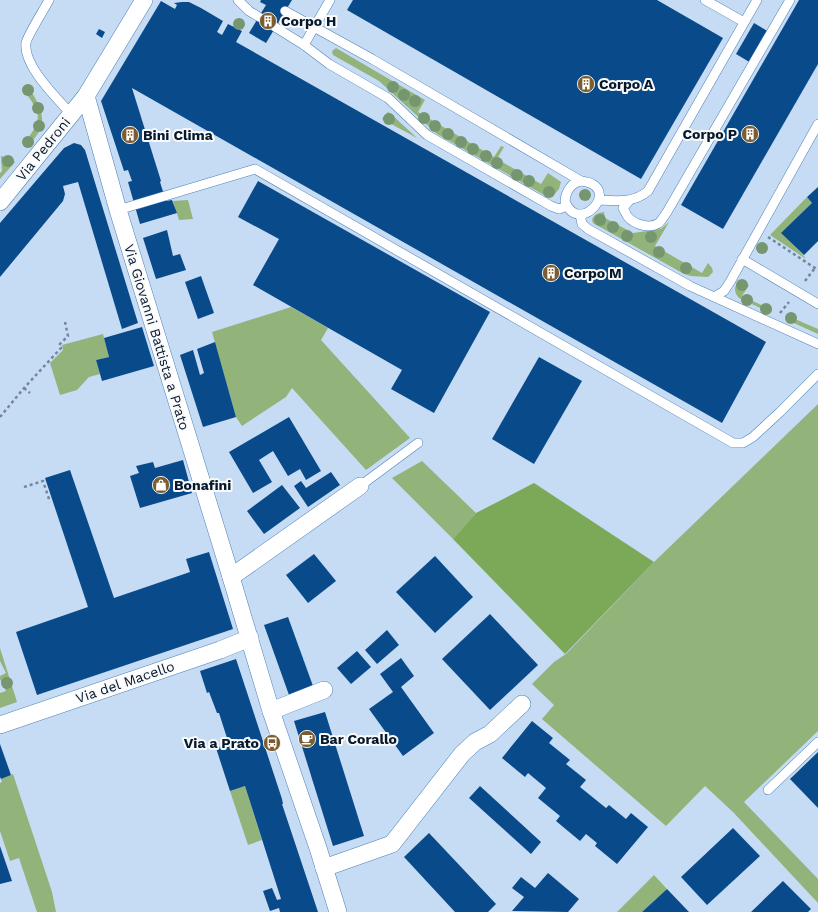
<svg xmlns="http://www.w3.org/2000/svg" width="818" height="912" font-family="'Work Sans',sans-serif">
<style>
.green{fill:#92b47a}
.forest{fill:#7ca958}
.building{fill:#094b8a}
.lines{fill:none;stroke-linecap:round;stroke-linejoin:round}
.lane-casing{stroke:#4e80b9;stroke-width:10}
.street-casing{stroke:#4e80b9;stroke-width:18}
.path{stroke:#72879f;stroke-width:2.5;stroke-dasharray:3 3;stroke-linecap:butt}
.lane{stroke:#fff;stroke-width:9}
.street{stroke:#fff;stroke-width:17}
.tree{fill:#76966f}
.labels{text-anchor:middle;stroke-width:4;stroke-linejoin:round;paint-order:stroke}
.poi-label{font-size:14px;font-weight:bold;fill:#04182e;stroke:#fafafa;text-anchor:start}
.street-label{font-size:14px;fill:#04182e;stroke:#fafafa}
</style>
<rect width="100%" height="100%" fill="#c6dbf4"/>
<g class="green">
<polygon points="336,48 425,100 418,112 494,157 501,146 504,147 497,159 541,184 548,173 561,182 559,189 553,196 544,195 437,134 379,81 333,55 332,51"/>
<path d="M27 85C35 97 47 115 40 130 37 136 31 142 27 148L23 145C42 120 44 115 22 89Z"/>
<polygon points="388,112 391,114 417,138 382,119 387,113"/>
<polygon points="1,156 10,158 15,162 0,179 0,173 2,171"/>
<polygon points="807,197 812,203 782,233 803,255 806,259 770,235"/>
<polygon points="188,200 193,219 179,220 173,201"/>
<path d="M604 212 605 218 633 233 661 229 669 222 655 246 702 273 708 263 712 268 713 272 708 277 691 276 684 274 593 223 592 220C594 214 598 213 604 212Z"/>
<path d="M740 281 749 285 742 296 772 310 771 313 739 298C734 292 733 286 740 281Z"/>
<polygon points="291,307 328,328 321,340 410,438 366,470 292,388 286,397 242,426 236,417 212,332"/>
<polygon points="788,316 818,329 818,334 785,319"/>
<polygon points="103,334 109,357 96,360 100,374 89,377 77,390 60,395 50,363 63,350 62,345"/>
<polygon points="818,404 818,731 744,802 818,879 818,903 733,812 705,786 666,826 542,719 554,705 532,684 554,662 566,654 654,562"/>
<polygon points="422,461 476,513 453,539 392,478"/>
<polygon points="0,648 17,702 0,708 0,693 6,691 0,679 0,676 6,673 0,661"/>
<polygon points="13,774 52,892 56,912 37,912 19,858 10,861 0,831 0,783 2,782 1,779"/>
<polygon points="245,786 262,840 248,845 230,791"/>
<polygon points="654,875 667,889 642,912 617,912"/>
</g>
<polygon class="forest" points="534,483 654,562 565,654 453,539 476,513"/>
<g class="building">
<polygon points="261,0 292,0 266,43 249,33 266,5 260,2"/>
<polygon points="353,0 657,0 723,38 641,179 347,10"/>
<polygon points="799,0 818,0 818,64 723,229 681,205"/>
<polygon points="161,1 175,9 177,5 174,3 182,2 189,2 201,8 223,21 217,32 222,35 228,24 242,31 236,42 766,342 722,423 132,88 161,181 160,182 166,201 172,200 177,213 140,224 128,182 132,181 128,170 124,171 101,101"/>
<polygon points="754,23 769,32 751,63 736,54"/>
<polygon points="99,29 105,32 102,38 96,34"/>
<polygon points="74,143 81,145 85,150 138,323 122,329 78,182 63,186 65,194 63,201 0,277 0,223 64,148"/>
<polygon points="258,181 490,312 434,413 391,389 402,370 253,285 279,239 238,217"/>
<polygon points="818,187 818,241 804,255 781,233 812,203 807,197"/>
<polygon points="167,230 173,256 180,254 186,270 156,279 143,238"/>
<polygon points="201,276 214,313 198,319 185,282"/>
<polygon points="142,327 154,366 102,381 96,360 109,357 104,338"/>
<polygon points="215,342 236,417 203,427 180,355 193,350 200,375 204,373 197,349"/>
<polygon points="539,357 582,381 534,464 492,439"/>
<polygon points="289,417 321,471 306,480 300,469 288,476 273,451 259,460 272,482 253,493 229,452"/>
<polygon points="183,460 192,493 140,508 130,476 139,473 136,466 153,462 155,468"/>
<polygon points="70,470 114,598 190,572 186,559 209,552 233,629 37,695 16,632 88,607 45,478"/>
<polygon points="331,472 340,485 308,507 294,486 301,481 306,488"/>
<polygon points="282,485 300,508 264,534 247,511"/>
<polygon points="314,554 336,581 308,603 286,575"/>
<polygon points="435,556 473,597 435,633 396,592"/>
<polygon points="490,614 538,665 490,710 442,659"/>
<polygon points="288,617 313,686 289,695 264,625"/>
<polygon points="387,630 399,645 377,664 365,650"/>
<polygon points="357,651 371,667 351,684 337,668"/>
<polygon points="401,658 414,676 401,687 434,733 403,756 369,709 393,692 380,674"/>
<polygon points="236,659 282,799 283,804 282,804 318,912 280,912 279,908 270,911 263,891 272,888 277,900 281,899 245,786 230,791 216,748 231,742 229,737 227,738 219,713 217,713 209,692 207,693 200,671"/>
<polygon points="325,712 364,836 333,846 294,721"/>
<polygon points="532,721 553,738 549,743 570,760 566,764 586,780 580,787 606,808 609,805 626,819 631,813 648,827 617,864 595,846 597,843 586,834 580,841 556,821 560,816 538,798 546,788 528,773 525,777 502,758"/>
<polygon points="0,744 11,775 1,779 0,777"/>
<polygon points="818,752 818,808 790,779"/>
<polygon points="480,786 541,842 531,854 469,798"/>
<polygon points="733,828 760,856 707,905 681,877"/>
<polygon points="429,833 496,904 488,912 455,912 404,857"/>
<polygon points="0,846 12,881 0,884"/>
<polygon points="548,873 579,899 568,912 512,911 524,897 512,888 521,877 535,888"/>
<polygon points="783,881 811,909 808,912 751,912"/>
<polygon points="667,889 689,912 642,912"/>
</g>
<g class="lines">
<defs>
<g id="lane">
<path d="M49 0C45 8 27 36 26 43 23 66 57 98 71 114"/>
<polyline points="238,0 249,11 259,17"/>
<polyline points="705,0 744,22"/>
<polyline points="285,11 372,59 581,181"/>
<polyline points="275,27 304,45 329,64 388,98 427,135 551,206 559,209 567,206"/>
<polyline points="304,45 330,0"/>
<path d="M581 181C625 186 578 238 565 201 566 191 571 183 581 181Z"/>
<path d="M599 200C617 201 634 203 648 191L757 0"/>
<path d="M629 201 623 208C625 211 626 215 628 217 635 225 650 229 659 223 662 220 664 216 667 212L790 0"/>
<polyline points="118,210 255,169 733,443 743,443 753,437 780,412 818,374"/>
<polyline points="580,214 582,224 588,229 690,286 818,344"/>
<polyline points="742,259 818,304"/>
<polyline points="714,297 724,291 730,282 818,124"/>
<polyline points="360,486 418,443"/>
<polyline points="768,790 818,742"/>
</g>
<g id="street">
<polyline points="86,96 118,210 231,577 271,711 318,848 338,912"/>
<polyline points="0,202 86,96 144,0"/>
<polyline points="231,577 360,486"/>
<polyline points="271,711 324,690"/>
<polyline points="0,725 220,650 250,638"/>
<polyline points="324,868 392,844 462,754 475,742 490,734 522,704"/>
</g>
</defs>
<use href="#lane" class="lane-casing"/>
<use href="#street" class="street-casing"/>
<g class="path">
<polyline points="768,237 818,270"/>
<polyline points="805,281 815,268"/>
<polyline points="780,313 789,302"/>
<polyline points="24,388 30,393"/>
<polyline points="0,417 24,388 61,348 59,345 68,336 65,322"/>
<polyline points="24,487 43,481 50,502"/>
</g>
<use href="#lane" class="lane"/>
<use href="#street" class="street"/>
</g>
<g class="tree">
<circle cx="239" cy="24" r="6"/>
<circle cx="393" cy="87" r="6"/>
<circle cx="28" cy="90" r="6"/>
<circle cx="404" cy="95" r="6"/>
<circle cx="415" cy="101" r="6"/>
<circle cx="38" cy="108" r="6"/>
<circle cx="424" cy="118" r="6"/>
<circle cx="389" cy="119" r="6"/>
<circle cx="39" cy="126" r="6"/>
<circle cx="435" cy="126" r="6"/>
<circle cx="448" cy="134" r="6"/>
<circle cx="28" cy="142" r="6"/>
<circle cx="461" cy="142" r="6"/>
<circle cx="473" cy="149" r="6"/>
<circle cx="486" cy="156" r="6"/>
<circle cx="8" cy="161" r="6"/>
<circle cx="497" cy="163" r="6"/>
<circle cx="517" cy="175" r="6"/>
<circle cx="529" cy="181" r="6"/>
<circle cx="549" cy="192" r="6"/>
<circle cx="585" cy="195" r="6"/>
<circle cx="600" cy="220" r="6"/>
<circle cx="613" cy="227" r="6"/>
<circle cx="627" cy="236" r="6"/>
<circle cx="651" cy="237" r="6"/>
<circle cx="762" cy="248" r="6"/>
<circle cx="659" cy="252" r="6"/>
<circle cx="686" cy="268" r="6"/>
<circle cx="742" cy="285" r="6"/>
<circle cx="747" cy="300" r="6"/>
<circle cx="766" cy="309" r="6"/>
<circle cx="791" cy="318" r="6"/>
<circle cx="7" cy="683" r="6"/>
</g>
<defs>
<symbol id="building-disc" viewBox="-11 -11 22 22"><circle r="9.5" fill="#7c5d32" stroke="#fafafa"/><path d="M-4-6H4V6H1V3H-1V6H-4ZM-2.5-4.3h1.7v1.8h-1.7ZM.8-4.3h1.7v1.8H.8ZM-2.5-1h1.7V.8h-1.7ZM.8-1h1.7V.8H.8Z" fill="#fff"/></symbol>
<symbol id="shop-disc" viewBox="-11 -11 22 22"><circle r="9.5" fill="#7c5d32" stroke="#fafafa"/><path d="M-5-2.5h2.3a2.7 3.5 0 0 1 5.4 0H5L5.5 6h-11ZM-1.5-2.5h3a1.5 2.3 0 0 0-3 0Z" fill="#fff"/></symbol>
<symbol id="cafe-disc" viewBox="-11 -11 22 22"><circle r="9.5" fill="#7c5d32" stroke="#fafafa"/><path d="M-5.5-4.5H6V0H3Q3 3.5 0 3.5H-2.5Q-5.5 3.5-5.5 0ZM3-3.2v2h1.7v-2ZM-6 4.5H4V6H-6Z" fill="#fff"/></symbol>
<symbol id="bus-disc" viewBox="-11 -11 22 22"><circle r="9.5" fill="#7c5d32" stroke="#fafafa"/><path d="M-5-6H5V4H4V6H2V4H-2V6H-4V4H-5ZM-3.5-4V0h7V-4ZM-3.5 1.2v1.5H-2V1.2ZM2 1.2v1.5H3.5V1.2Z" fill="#fff"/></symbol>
</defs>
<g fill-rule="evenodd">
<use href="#building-disc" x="258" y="11" width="20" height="20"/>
<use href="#building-disc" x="576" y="74" width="20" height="20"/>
<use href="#building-disc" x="740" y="124" width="20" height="20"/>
<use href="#building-disc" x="120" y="125" width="20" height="20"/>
<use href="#building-disc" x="541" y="263" width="20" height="20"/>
<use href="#shop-disc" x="151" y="475" width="20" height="20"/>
<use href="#cafe-disc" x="297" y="729" width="20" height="20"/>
<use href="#bus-disc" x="262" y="733" width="20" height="20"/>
</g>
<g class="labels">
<g class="poi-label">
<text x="281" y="26">Corpo H</text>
<text x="599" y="89">Corpo A</text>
<text x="737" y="139" text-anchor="end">Corpo P</text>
<text x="143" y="140">Bini Clima</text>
<text x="564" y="278">Corpo M</text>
<text x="174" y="490">Bonafini</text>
<text x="320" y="744">Bar Corallo</text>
<text x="259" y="748" text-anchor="end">Via a Prato</text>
</g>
<g class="street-label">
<text transform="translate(43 149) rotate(-51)" y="5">Via Pedroni</text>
<text transform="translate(157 337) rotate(73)" y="5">Via Giovanni Battista a Prato</text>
<text transform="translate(125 682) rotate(-19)" y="5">Via del Macello</text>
</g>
</g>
</svg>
